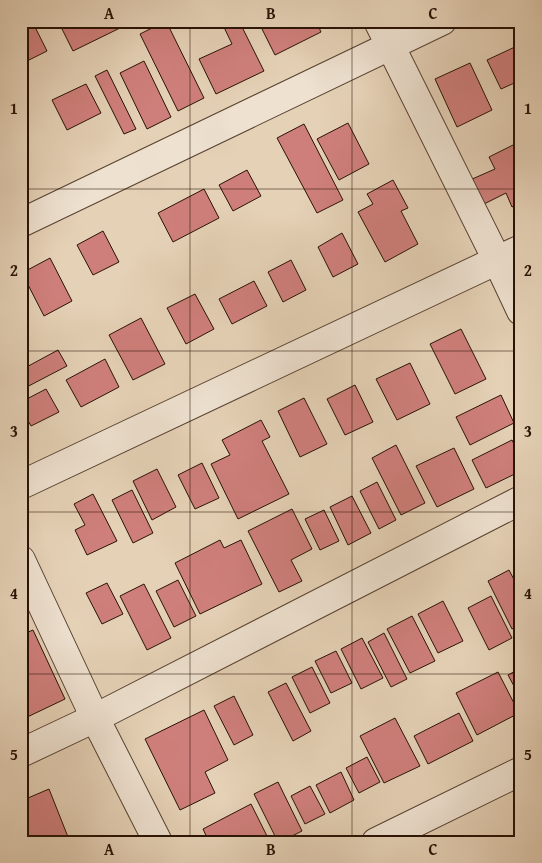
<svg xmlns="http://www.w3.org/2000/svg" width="542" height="863" font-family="'Gentium Book Plus',serif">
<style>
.building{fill:#cf7f7b;stroke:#291205}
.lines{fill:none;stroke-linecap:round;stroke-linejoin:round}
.minor-casing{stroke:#584231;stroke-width:30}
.minor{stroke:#eee1d0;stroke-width:28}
.grid{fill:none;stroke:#291205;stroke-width:1;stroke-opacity:0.55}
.neatline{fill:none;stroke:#291205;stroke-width:2}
.grid-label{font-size:16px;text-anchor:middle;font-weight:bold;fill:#291205}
</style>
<rect width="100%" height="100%" fill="#e5d1b6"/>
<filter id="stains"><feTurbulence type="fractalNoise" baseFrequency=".004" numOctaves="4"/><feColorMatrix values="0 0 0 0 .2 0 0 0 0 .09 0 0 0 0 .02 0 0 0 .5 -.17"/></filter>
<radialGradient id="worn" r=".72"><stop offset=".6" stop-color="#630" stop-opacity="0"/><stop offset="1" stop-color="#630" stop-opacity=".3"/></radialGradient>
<g class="building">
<polygon points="21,21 32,21 47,51 23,63 21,58"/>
<polygon points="58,21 116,21 120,28 73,51"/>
<polygon points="166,21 204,98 178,111 140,34"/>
<polygon points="221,21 239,21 264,71 216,94 199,59 232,44"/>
<polygon points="258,21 316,21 321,32 275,55"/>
<polygon points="517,46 521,54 521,80 501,89 487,60"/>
<polygon points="144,61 171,117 147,129 120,73"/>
<polygon points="470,63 492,110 457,127 435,79"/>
<polygon points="107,70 136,129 124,134 95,76"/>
<polygon points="86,84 101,113 67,130 52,100"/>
<polygon points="348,123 369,164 339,180 317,139"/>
<polygon points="304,124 343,200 317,213 277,138"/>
<polygon points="513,145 521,161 521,203 512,207 506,193 482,205 470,180 495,169 489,157"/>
<polygon points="247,170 261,196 233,211 219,185"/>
<polygon points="393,180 408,208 401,211 418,244 385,262 358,212 373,204 367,194"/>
<polygon points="204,189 219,218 173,242 158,213"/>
<polygon points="103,231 119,262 93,275 77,245"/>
<polygon points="342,233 358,264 333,277 318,247"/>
<polygon points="50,258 72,301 44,316 22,273"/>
<polygon points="291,260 306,290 283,302 268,272"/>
<polygon points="254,281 267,306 232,324 219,299"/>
<polygon points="195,294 214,329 186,344 167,308"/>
<polygon points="141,318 165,364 133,380 109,335"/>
<polygon points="461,329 486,379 455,394 430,344"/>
<polygon points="58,350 67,366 21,390 21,370"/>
<polygon points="105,359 119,387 81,407 66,380"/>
<polygon points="410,363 430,404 397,420 376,379"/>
<polygon points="355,385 373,422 345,435 327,399"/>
<polygon points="46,389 59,412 31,426 21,408 21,402"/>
<polygon points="501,395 514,423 470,445 456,417"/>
<polygon points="304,398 327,444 300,457 278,411"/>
<polygon points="261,420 270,437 262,441 289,494 238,519 211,464 230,455 222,440"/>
<polygon points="512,440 521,458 521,471 486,488 472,460"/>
<polygon points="396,445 425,503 401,515 372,458"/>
<polygon points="454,448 474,489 437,507 416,466"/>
<polygon points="202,463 219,498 195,509 178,475"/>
<polygon points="157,469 176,507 152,520 133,481"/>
<polygon points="377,482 396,520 379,529 360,491"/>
<polygon points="132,490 153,533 133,543 112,500"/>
<polygon points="93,494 117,541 87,555 75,530 85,525 74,504"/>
<polygon points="352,496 371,533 348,545 330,507"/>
<polygon points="292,509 312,549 291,560 302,581 279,592 248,531"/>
<polygon points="324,510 339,541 320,550 305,519"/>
<polygon points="220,540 224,548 241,540 262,584 200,614 175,563"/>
<polygon points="509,570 521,593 521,624 512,629 488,581"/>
<polygon points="178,580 196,616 174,627 156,591"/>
<polygon points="107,583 123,614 102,624 86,593"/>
<polygon points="144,584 171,638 147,650 120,596"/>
<polygon points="491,596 512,638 489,650 468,608"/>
<polygon points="443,601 463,641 438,653 418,614"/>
<polygon points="412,616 435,661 410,673 387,629"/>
<polygon points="33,630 65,699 21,720 21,635"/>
<polygon points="384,633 407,679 391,687 368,642"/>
<polygon points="362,638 383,678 361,689 341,649"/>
<polygon points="336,651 352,683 331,693 315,661"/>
<polygon points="312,667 330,703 310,713 292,677"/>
<polygon points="521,668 521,699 508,675"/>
<polygon points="498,672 519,713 477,735 456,693"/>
<polygon points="286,683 311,731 293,741 268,692"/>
<polygon points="234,696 253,735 234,745 214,706"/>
<polygon points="204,710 228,760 205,772 215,793 180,810 145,739"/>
<polygon points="459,713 473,741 428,764 414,736"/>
<polygon points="395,718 420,766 384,783 360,736"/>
<polygon points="367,757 380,782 359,793 346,768"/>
<polygon points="341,772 354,800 330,813 316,785"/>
<polygon points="278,782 302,831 280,842 278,842 254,794"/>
<polygon points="310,786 325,814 305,824 291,796"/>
<polygon points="49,789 70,842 27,842 21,828 21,801"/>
<polygon points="251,804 270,842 209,842 203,829"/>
</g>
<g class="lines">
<defs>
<g id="minor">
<polyline points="378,21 497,260 521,311"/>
<polyline points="21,223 442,21"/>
<polyline points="21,485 521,249"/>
<polyline points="21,560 95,718 158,842"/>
<polyline points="21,753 95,718 521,500"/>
<polyline points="376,842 521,771"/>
</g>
</defs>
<use href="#minor" class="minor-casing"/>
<use href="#minor" class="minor"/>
</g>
<path class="grid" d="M190 21V842M352 21V842M21 189H521M21 351H521M21 512H521M21 674H521"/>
<rect width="542" height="863" fill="none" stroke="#e5d1b6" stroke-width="55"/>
<rect x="28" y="28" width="486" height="808" class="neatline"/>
<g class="grid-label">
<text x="109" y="19">A</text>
<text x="271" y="19">B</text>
<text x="433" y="19">C</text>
<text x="14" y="114">1</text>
<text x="528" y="114">1</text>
<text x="14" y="276">2</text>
<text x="528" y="276">2</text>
<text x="14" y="437">3</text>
<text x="528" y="437">3</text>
<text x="14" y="599">4</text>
<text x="528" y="599">4</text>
<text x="14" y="760">5</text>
<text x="528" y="760">5</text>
<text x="109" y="855">A</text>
<text x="271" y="855">B</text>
<text x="433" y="855">C</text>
</g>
<rect width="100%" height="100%" filter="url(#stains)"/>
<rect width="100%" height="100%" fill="url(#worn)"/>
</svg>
